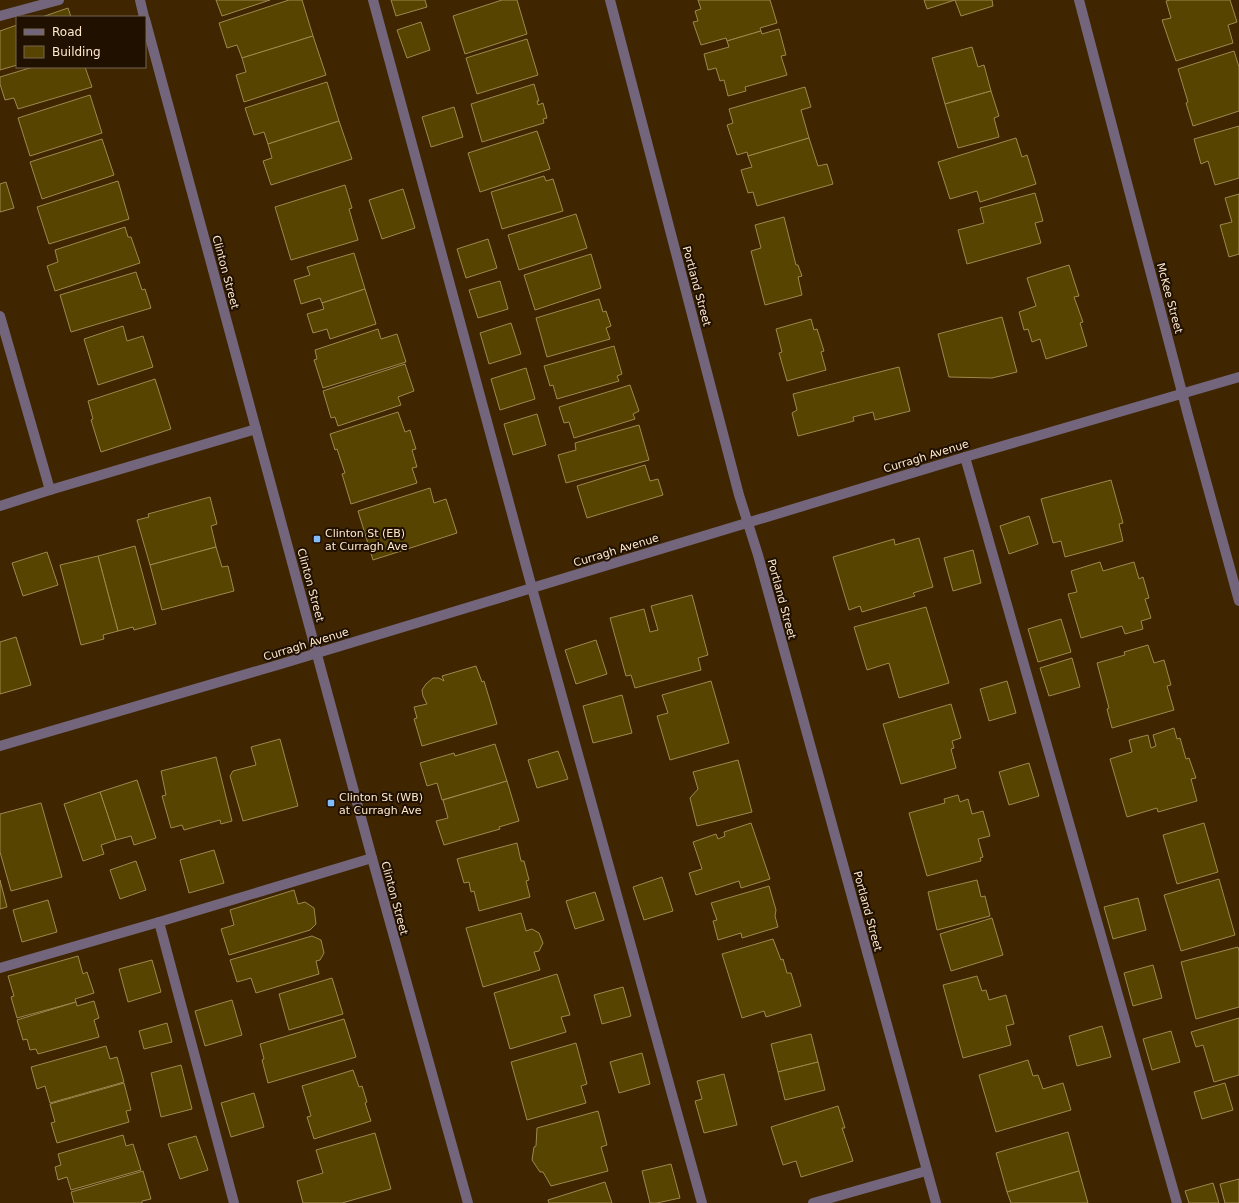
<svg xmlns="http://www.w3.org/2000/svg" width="1239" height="1203" font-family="'DejaVu Sans',sans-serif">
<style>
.building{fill:#564400;stroke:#9d894e}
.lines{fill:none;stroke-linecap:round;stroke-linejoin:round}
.lane{stroke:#73667c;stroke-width:10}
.street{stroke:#73667c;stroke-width:10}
.poi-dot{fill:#83bcfb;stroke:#1f1000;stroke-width:1.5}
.labels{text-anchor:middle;stroke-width:4;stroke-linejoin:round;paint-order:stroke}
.street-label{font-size:11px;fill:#ffe9cf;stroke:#1f1000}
.poi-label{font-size:11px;fill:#ffe9cf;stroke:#1f1000;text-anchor:start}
</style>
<rect width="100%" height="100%" fill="#3f2500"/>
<g class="building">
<polygon points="216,0 270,0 222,16"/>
<polygon points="289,0 302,0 313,36 242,58 237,45 227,48 219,23"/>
<polygon points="391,0 425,0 427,7 396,16"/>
<polygon points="502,0 517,0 527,34 465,54 453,16"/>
<polygon points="698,0 770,0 777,23 760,28 761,31 727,41 726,38 701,45 693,22 698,21 695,11 701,9"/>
<polygon points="924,0 955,0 927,9"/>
<polygon points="955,0 992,0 993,6 961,16"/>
<polygon points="1170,0 1230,0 1237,22 1228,25 1233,43 1176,61 1162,20 1171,18 1166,1"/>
<polygon points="68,8 71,17 42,17"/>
<polygon points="421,22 430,50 407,58 397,30"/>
<polygon points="17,25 17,65 0,70 0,31"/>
<polygon points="779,29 786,55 781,56 787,75 745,87 746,91 728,96 724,80 720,81 716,68 708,70 704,54 729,47 727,41 761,31 762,34"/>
<polygon points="313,36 326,75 244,102 236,75 246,72 242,58"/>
<polygon points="527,39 538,75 477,94 466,58"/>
<polygon points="972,47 978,67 984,65 991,91 945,104 932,58"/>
<polygon points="1234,51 1239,67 1239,111 1193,126 1186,103 1188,102 1178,69"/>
<polygon points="33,67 85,67 92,87 18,109 14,98 5,100 0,84 0,77"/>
<polygon points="327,82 339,121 268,144 264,132 254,135 245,108"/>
<polygon points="534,84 539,101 537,101 538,105 543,103 547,118 543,119 544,123 482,142 471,104"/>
<polygon points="805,87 811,107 801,110 809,138 748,156 747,152 737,155 727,125 733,123 729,109"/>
<polygon points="991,91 999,116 994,118 999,137 958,148 945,104"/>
<polygon points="90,95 102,133 30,156 18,118"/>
<polygon points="454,107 463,137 431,147 422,117"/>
<polygon points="339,121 352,159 271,185 263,161 272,158 268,144"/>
<polygon points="1239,126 1239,178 1215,185 1208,161 1201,164 1194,139"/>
<polygon points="537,131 550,169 480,192 468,153"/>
<polygon points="809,138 818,166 827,164 833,184 757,206 753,192 748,193 741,170 752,167 748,156"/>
<polygon points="1016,138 1022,157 1027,155 1036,184 980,202 977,191 950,199 938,162"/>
<polygon points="102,139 114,175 42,199 30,162"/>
<polygon points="544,176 546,181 553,179 563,211 502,229 491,192"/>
<polygon points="118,181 129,219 49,244 37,207"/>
<polygon points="6,182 14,208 0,212 0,184"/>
<polygon points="345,185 352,208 349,209 358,240 291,260 275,207"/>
<polygon points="403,189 415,228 382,239 369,200"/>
<polygon points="1035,193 1043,221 1035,223 1041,243 967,264 958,230 984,223 980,208"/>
<polygon points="1239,194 1239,254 1229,257 1220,225 1232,222 1225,198"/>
<polygon points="576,214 587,248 519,270 508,235"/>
<polygon points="784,217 796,265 798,265 802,276 798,277 802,295 765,305 751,251 761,248 755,225"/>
<polygon points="125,227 128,237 131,237 140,263 55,291 47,266 58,262 55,250"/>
<polygon points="488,239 497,268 466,278 457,249"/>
<polygon points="354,253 365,289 322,303 320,298 301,304 294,280 310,275 307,267"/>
<polygon points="591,254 601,288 535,310 524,275"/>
<polygon points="1069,265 1079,296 1074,297 1083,322 1080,323 1087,346 1046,359 1040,339 1032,342 1028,329 1024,330 1019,312 1036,306 1027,278"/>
<polygon points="136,272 142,290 145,289 151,308 71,332 60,295"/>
<polygon points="500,281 508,309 478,318 469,290"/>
<polygon points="365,289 376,324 330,339 327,329 313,333 307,314 324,309 322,303"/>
<polygon points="599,299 603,312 606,311 611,326 606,328 610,339 547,357 536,318"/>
<polygon points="1002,317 1017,372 992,378 949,377 938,334"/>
<polygon points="811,319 814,330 817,329 824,351 821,352 826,370 787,381 779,353 782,352 776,329"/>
<polygon points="511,323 521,354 489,364 480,333"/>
<polygon points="123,326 127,341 143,336 153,367 98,385 84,339"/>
<polygon points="378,329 381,339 397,334 406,362 323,388 314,360 317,359 315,350"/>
<polygon points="614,346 622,374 617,376 619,381 557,399 553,385 550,386 544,366"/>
<polygon points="405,364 414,391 398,397 401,405 338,426 335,417 331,418 323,391"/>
<polygon points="899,367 910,411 875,420 873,412 853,417 854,421 798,436 792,413 797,410 793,394"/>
<polygon points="526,368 535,399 500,410 491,379"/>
<polygon points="155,379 171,429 101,452 91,420 93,419 88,401"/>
<polygon points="630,385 639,411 633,414 635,419 574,438 569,422 564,423 559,407"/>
<polygon points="398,412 405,432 410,430 416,449 412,450 417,467 412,468 417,483 351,504 342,474 345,473 337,449 335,450 330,434"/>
<polygon points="537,414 546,445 513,455 504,424"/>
<polygon points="639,425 649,460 566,483 558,455 576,450 575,443"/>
<polygon points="645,465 650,481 658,479 663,495 587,518 577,486"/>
<polygon points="1111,480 1123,523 1119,524 1123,541 1065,557 1061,541 1053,543 1041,499"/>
<polygon points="430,488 434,503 446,499 457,533 373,560 358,511"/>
<polygon points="210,497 217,524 211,526 216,547 150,565 137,520 149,517 148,514"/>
<polygon points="1029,516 1038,544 1009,554 1000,526"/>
<polygon points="919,538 933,587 913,593 915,596 862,612 860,606 849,610 833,557 894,539 895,545"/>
<polygon points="135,546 156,624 134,630 133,627 118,631 98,556"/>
<polygon points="216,547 222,567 228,566 234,591 162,610 150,565"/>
<polygon points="973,550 981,583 953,591 944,558"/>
<polygon points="47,552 58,585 23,596 12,563"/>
<polygon points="98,556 118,631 103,635 104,639 81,645 60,565"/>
<polygon points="1100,562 1103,571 1134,562 1139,579 1143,577 1149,598 1145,599 1151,618 1141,621 1143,629 1125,634 1122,626 1081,638 1068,594 1077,592 1071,571"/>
<polygon points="692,595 708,655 698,658 701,670 635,688 631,675 626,676 610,618 644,609 650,632 658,630 651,606"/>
<polygon points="926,607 949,683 899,698 889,663 867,670 854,627"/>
<polygon points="1061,619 1071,652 1038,662 1028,629"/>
<polygon points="16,637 31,685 0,694 0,642"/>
<polygon points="596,640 607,674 576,684 565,650"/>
<polygon points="1148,645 1154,663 1164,660 1171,685 1167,686 1174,710 1112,728 1107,709 1109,708 1097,663 1125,655 1124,652"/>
<polygon points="1072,658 1080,687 1049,696 1040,668"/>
<polygon points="476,666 482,682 484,681 497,724 422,746 414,719 417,718 414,707 427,704 423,696 422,690 426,684 433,678 439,678 444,681 442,676"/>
<polygon points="711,681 729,743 670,760 657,716 668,713 662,695"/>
<polygon points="1007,681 1016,713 989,721 980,689"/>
<polygon points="622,695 632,733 593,743 583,706"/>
<polygon points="951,704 961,738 952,741 954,748 951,749 956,768 901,784 883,724"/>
<polygon points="1174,728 1177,739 1180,738 1186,759 1189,758 1196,778 1191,779 1197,801 1158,812 1157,808 1127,817 1110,759 1132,752 1129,740 1148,735 1151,748 1156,746 1153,735"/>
<polygon points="280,739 298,806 243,821 230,776 233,771 256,765 251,747"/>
<polygon points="495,744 507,781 442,800 437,783 427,786 420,763 454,753 455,756"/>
<polygon points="558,751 568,779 537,788 528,760"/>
<polygon points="216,757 232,821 221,824 220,820 184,830 182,825 171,828 162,796 166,795 161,771"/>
<polygon points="738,760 752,812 697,826 690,798 698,789 693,772"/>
<polygon points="1029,763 1039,796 1009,805 999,772"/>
<polygon points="137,780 156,838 134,845 131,836 116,840 100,792"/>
<polygon points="507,781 519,821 499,827 500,829 444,845 436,821 448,818 443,800"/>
<polygon points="100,792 116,840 101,845 104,854 83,861 64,804"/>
<polygon points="958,795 960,802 968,799 972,814 983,811 990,836 978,839 983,857 980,858 981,861 927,876 909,813 945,803 944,799"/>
<polygon points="41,803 62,877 11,891 0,852 0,814"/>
<polygon points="751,823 770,879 741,888 739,881 696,895 689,873 702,869 693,842 716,834 718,839 725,836 724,832"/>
<polygon points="1204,823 1218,872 1177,884 1163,835"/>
<polygon points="517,843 521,861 524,861 529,880 526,881 530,897 479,911 474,891 471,892 469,882 464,883 457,859"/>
<polygon points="214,850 224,883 189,893 180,860"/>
<polygon points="136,861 146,890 120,899 110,870"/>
<polygon points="662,877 673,911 644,920 633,887"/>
<polygon points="1219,879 1235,935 1181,951 1164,895"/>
<polygon points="0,880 7,907 0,909"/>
<polygon points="977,880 981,897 985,896 990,916 937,930 928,892"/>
<polygon points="769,886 776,910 775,916 778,927 742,938 741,933 718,940 713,921 717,920 711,903"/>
<polygon points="294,890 298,904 305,902 314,908 316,924 310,930 229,955 221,929 234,925 230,910"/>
<polygon points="595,892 604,920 575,929 566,901"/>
<polygon points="1138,898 1146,930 1113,939 1104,907"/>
<polygon points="48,900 57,932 22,942 13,910"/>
<polygon points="521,913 526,931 532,929 539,933 543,943 539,951 534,952 540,970 483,987 466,928"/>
<polygon points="992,918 1003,955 951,971 940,934"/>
<polygon points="312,936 321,940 324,953 320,960 316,961 319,974 256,993 251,978 237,982 230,960"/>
<polygon points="773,939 781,960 783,959 787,973 791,973 801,1006 766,1017 764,1011 742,1018 722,954"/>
<polygon points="1238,947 1239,951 1239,1007 1196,1019 1181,962"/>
<polygon points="78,956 83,974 87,972 94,993 75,999 76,1002 17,1018 11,997 14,996 8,976"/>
<polygon points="152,960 161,992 128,1002 119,969"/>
<polygon points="1153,965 1162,998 1133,1006 1124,973"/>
<polygon points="557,974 570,1015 561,1017 566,1032 510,1049 494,993"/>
<polygon points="977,976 982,991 986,990 989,1000 1006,995 1014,1024 1006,1026 1011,1045 963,1058 943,985"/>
<polygon points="332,978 343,1014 289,1030 279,994"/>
<polygon points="623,987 631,1016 602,1024 594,995"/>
<polygon points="232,1000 242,1035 205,1046 195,1011"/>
<polygon points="94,1001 99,1018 94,1020 99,1037 38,1054 36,1049 30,1050 27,1039 23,1040 17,1020 76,1002 77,1006"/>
<polygon points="1239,1018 1239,1075 1214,1082 1203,1045 1196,1047 1191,1032"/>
<polygon points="344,1019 356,1057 268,1083 262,1060 264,1059 260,1044"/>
<polygon points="167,1023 172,1042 144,1049 139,1031"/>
<polygon points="1102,1026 1111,1057 1077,1066 1069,1036"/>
<polygon points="1171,1031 1180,1062 1152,1070 1143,1039"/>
<polygon points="811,1034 818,1062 778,1072 771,1044"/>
<polygon points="576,1043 587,1084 581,1086 586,1103 527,1120 511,1062"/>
<polygon points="106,1046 110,1059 117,1057 124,1082 50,1103 45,1086 37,1089 31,1067"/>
<polygon points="642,1053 650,1084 619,1093 610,1062"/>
<polygon points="1028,1060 1033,1076 1038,1075 1043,1089 1063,1083 1071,1110 996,1132 979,1075"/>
<polygon points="818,1062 825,1090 785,1100 778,1072"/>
<polygon points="181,1065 192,1109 161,1117 151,1073"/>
<polygon points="353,1070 359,1087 362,1086 367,1102 365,1103 371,1121 314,1139 307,1117 311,1116 302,1086"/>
<polygon points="724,1074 737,1125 704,1133 695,1101 702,1099 697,1081"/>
<polygon points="124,1083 131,1110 126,1111 129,1122 57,1143 51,1123 55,1122 50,1104"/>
<polygon points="1225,1083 1233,1110 1202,1119 1194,1092"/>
<polygon points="254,1093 264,1127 231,1137 221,1103"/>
<polygon points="838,1106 845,1128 842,1128 853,1161 801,1177 796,1161 783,1165 771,1127"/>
<polygon points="598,1111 607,1145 601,1147 608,1171 551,1186 543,1172 540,1172 532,1160 534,1147 536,1146 537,1128"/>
<polygon points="1068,1132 1079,1171 1007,1192 996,1153"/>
<polygon points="375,1133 391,1189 342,1203 303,1203 297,1181 323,1173 316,1150"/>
<polygon points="123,1135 126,1146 133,1144 141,1170 71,1190 67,1177 58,1180 55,1167 61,1165 58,1154"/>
<polygon points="196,1136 208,1170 180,1179 168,1144"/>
<polygon points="671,1164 680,1198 657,1203 650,1203 642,1171"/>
<polygon points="143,1171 151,1199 142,1201 142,1203 74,1203 71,1192"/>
<polygon points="1079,1171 1088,1203 1011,1203 1007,1192"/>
<polygon points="1239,1179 1239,1203 1225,1203 1220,1184"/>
<polygon points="605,1182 612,1203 549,1203 548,1200"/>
<polygon points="1213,1183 1219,1203 1189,1203 1185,1191"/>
</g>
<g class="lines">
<g class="lane">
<polyline points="373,0 532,588 702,1203"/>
<polyline points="0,16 59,0"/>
<polyline points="0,316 50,490 256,429"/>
<polyline points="965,457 1177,1203"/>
<polyline points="0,506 50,490"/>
<polyline points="159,922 234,1203"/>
<polyline points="0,968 159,922 372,858"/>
<polyline points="813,1203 926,1171"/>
</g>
<g class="street">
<polyline points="140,0 144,17"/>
<polyline points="610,0 739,495 758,555 936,1203"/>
<polyline points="1079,0 1189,419 1239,601"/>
<polyline points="145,19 372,858 468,1203"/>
<polyline points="0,746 281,664 965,457 1239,377"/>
</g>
</g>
<g class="poi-dot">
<rect x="313" y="535" width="8" height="8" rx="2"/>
<rect x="327" y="799" width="8" height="8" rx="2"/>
</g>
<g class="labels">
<g class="street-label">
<text transform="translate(226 272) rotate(75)" y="4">Clinton Street</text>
<text transform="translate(697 286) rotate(75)" y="4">Portland Street</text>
<text transform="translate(1170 298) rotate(75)" y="4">McKee Street</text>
<text transform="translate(926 456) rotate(-17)" y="4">Curragh Avenue</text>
<text transform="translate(616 550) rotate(-17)" y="4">Curragh Avenue</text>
<text transform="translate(311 585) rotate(75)" y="4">Clinton Street</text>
<text transform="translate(782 599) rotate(75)" y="4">Portland Street</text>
<text transform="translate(306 644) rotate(-17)" y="4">Curragh Avenue</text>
<text transform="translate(395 898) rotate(75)" y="4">Clinton Street</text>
<text transform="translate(868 911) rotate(75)" y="4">Portland Street</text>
</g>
<g class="poi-label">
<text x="325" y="537">Clinton St (EB)<tspan x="325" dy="13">at Curragh Ave</tspan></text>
<text x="339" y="801">Clinton St (WB)<tspan x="339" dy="13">at Curragh Ave</tspan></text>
</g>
</g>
<rect x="16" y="16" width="130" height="52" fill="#1f1000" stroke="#796753"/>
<rect x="24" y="29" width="20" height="6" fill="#73667c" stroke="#796753"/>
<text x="52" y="36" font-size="12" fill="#ffe9cf">Road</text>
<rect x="24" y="46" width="20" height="12" fill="#564400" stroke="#796753"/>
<text x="52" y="56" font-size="12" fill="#ffe9cf">Building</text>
</svg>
